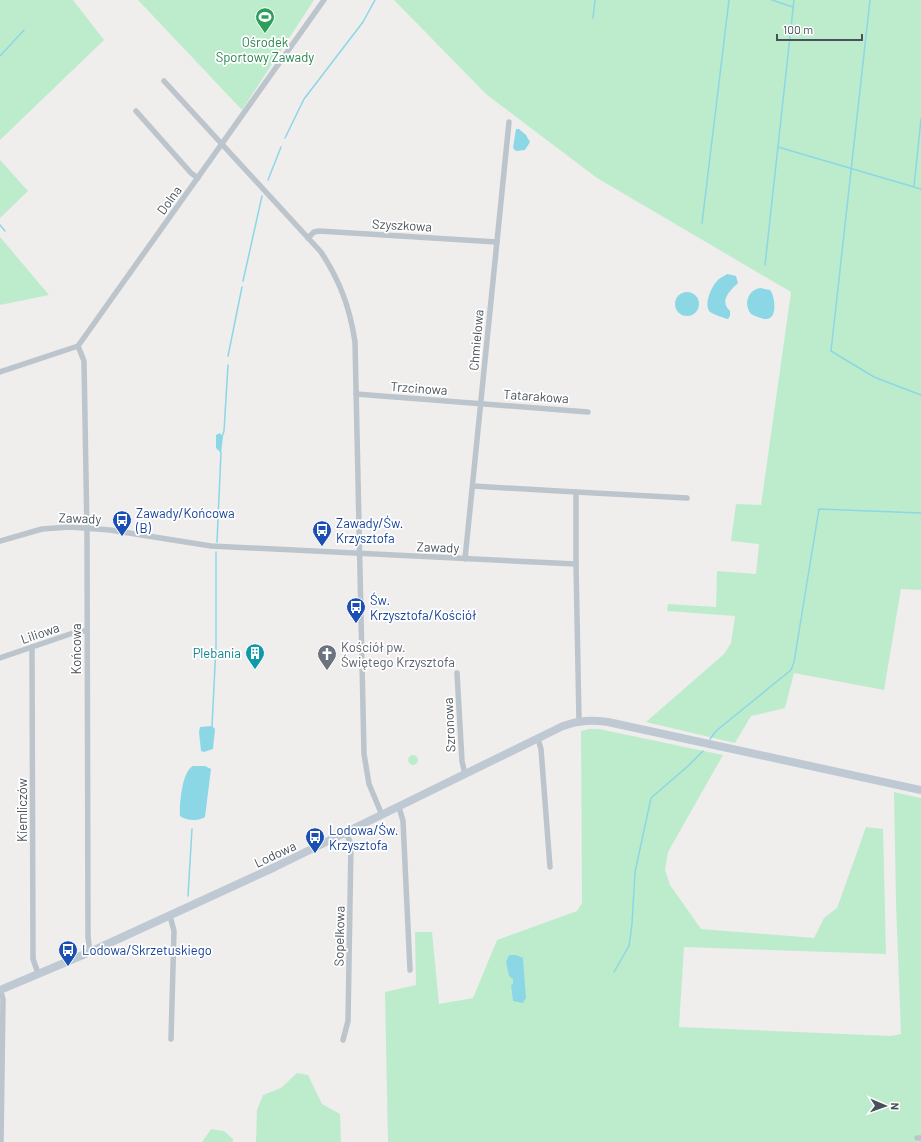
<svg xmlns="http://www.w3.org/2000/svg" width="921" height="1142" font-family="Barlow,sans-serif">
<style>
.green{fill:#bdeccd}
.water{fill:#8cd7e6}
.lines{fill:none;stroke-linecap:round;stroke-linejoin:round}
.stream{stroke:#8cd7e6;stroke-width:1.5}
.street{stroke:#bcc5cc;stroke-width:5.5}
.secondary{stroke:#bec9d3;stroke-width:8}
.labels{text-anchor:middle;stroke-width:3.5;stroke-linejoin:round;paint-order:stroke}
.leisure-label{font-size:13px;fill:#27864d;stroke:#fff}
.street-label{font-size:13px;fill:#465159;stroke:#fff}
.transit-label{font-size:13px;fill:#164399;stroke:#fff;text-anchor:start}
.worship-label{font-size:13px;fill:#5b616d;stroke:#fff;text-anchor:start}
.culture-label{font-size:13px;fill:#0d838f;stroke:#fff;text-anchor:end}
</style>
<rect width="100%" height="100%" fill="#f0eded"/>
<g class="green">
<polygon points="0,0 73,0 104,40 0,140"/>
<polygon points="138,0 314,0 242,110"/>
<polygon points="394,0 921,0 921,590 901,589 884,690 794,673 785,708 751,716 735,743 646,722 724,654 731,643 735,616 667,611 668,604 716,607 717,571 756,574 759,544 731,541 736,504 761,505 791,292 597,178 487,95"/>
<polygon points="0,160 28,191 0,218"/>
<polygon points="0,237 49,295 0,305"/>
<polygon points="589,729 599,729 723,755 668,852 665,870 670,885 701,929 814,938 824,918 837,908 866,827 883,829 886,954 684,947 679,1027 891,1036 901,1034 896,903 894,792 921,798 921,1142 388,1142 385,992 416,985 415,932 432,932 439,1004 473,998 497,940 577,911 582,903 581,731"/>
<circle cx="413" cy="760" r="5"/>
<polygon points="297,1073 308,1075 322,1104 340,1114 341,1142 256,1142 257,1110 263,1095 281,1088"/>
<polygon points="211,1129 224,1131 233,1139 233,1142 202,1142"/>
</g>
<g class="water">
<polygon points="516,129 519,129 526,135 530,142 525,150 516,151 513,148"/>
<path d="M727 274 736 276 738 283C730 291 719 300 730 311V316L728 319C723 318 713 314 710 312 703 304 712 285 719 279 721 277 725 276 727 274Z"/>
<path d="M760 288 770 290C775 296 778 319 766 319 761 319 755 316 751 314 743 304 748 290 760 288Z"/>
<circle cx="687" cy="304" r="12"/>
<polygon points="220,433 223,437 221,453 216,448 216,435"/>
<polygon points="212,726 215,729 213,749 204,752 201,751 199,732 200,727"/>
<path d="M193 766H205L211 769 205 817C199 821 187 821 180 816 179 805 182 771 193 766Z"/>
<polygon points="509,955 516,955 523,958 526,998 523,1003 513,1001 511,985 513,984 513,979 509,976 506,962"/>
</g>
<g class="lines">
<g class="stream">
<polyline points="772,0 793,7"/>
<polyline points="870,0 831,351 874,377 921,395"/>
<polyline points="593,18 595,0"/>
<polyline points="0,56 24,30"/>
<polyline points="285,138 304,99 363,22 375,0"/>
<polyline points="778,147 921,189"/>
<polyline points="268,180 281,147"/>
<polyline points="914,186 921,119"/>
<polyline points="702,223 729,0"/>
<polyline points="0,225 5,231"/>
<polyline points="765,265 794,0"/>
<polyline points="243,281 262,196"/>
<polyline points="228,356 242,287"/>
<polyline points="222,437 224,431 228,365"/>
<polyline points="217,542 221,452"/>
<polyline points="212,726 216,646 216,552"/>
<polyline points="710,739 716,731 791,670 794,662 819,509 921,513"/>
<polyline points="188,896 192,829"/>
<polyline points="614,972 629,946 632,924 635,872 651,798 688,766 703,751"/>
</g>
<g class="street">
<path d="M164 81 321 252C340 281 350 308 355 342L364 754 369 784 382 815"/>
<polyline points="136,111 191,173 198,178"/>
<polyline points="308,238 314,232 319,231 497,242"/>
<polyline points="78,346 84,361 87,532 88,937 90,952"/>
<polyline points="0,372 78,346 324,0"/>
<polyline points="356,394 588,412"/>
<polyline points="473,486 576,492"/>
<polyline points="0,541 42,529 70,527 110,530 211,546 576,564 576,492 687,498"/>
<polyline points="465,559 509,122"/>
<polyline points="576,564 579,721"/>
<polyline points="32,647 33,959 38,973"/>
<polyline points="0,658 79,631 87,631"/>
<polyline points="457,673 462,761 465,775"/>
<polyline points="538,739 541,749 550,867"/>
<polyline points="399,807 403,821 410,970"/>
<polyline points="170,916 174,931 171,1039"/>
<polyline points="0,989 3,999 1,1142"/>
<polyline points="343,1040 348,1021 351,844 346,833"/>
<polyline points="917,1138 921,1138"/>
</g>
<path class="secondary" d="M0 990 90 952 275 867 563 726C579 720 592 720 608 722L921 790"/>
</g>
<defs>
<symbol id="stadium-pin" viewBox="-11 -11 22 30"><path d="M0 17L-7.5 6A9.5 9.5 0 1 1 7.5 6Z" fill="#2e9e5b" stroke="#fff"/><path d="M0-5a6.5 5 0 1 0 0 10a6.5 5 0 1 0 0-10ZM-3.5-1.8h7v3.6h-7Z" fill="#fff"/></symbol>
<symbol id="bus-pin" viewBox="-11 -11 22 30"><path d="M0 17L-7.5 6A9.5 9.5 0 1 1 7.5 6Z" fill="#1a4fb4" stroke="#fff"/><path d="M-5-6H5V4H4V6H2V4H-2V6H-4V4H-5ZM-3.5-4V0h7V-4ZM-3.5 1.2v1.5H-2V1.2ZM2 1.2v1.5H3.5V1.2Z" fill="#fff"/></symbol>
<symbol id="building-pin" viewBox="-11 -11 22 30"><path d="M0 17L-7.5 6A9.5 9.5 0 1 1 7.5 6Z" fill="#0f9aa8" stroke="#fff"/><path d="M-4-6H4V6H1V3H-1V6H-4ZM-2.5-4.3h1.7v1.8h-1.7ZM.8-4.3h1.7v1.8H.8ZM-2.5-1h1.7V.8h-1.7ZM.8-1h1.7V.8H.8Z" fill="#fff"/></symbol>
<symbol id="church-pin" viewBox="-11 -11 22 30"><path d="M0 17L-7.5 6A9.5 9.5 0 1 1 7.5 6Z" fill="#6b7280" stroke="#fff"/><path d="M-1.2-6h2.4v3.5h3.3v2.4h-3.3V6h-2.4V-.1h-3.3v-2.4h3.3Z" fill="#fff"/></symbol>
</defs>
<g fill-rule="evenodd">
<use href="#stadium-pin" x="254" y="6" width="22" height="30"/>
<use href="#bus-pin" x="111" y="509" width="22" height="30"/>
<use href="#bus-pin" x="311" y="519" width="22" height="30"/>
<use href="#bus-pin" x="345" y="596" width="22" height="30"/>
<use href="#building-pin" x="244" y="642" width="22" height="30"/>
<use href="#church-pin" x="316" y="643" width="22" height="30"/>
<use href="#bus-pin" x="304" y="826" width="22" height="30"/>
<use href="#bus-pin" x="57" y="939" width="22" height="30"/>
</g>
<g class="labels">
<g class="leisure-label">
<text x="265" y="47">Ośrodek<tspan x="265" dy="15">Sportowy Zawady</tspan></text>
</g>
<g class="street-label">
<text transform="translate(169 200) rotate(-54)" y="5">Dolna</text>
<text transform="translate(402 225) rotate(3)" y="5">Szyszkowa</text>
<text transform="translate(476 340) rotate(-85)" y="5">Chmielowa</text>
<text transform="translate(419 388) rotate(4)" y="5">Trzcinowa</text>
<text transform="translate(536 396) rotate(4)" y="5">Tatarakowa</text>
<text transform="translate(80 518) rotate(2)" y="5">Zawady</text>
<text transform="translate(438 547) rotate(2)" y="5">Zawady</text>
<text transform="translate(40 633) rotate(-19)" y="5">Liliowa</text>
<text transform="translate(76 649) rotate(-90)" y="5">Końcowa</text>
<text transform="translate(449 725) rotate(-93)" y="5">Szronowa</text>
<text transform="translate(22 810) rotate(-90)" y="5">Kiemliczów</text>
<text transform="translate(275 854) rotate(-25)" y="5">Lodowa</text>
<text transform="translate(339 936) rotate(-89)" y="5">Sopelkowa</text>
</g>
<g class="transit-label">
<text x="136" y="518">Zawady/Końcowa<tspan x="136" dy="15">(B)</tspan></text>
<text x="336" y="528">Zawady/Św.<tspan x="336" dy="15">Krzysztofa</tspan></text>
<text x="370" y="605">Św.<tspan x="370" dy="15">Krzysztofa/Kościół</tspan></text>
<text x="329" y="835">Lodowa/Św.<tspan x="329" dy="15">Krzysztofa</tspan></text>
<text x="82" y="955">Lodowa/Skrzetuskiego</text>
</g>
<g class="worship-label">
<text x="341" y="652">Kościół pw.<tspan x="341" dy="15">Świętego Krzysztofa</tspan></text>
</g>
<g class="culture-label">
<text x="241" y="658">Plebania</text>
</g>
</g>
<g transform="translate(885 1106) rotate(92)" stroke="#ffffff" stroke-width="3" paint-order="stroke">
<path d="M0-3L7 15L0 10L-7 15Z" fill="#465159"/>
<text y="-6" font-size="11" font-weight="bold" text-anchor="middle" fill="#465159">N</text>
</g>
<path d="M777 34v6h85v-6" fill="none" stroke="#465159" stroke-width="2"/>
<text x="783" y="34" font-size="12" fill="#465159" stroke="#ffffff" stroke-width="3" paint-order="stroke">100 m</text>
</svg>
